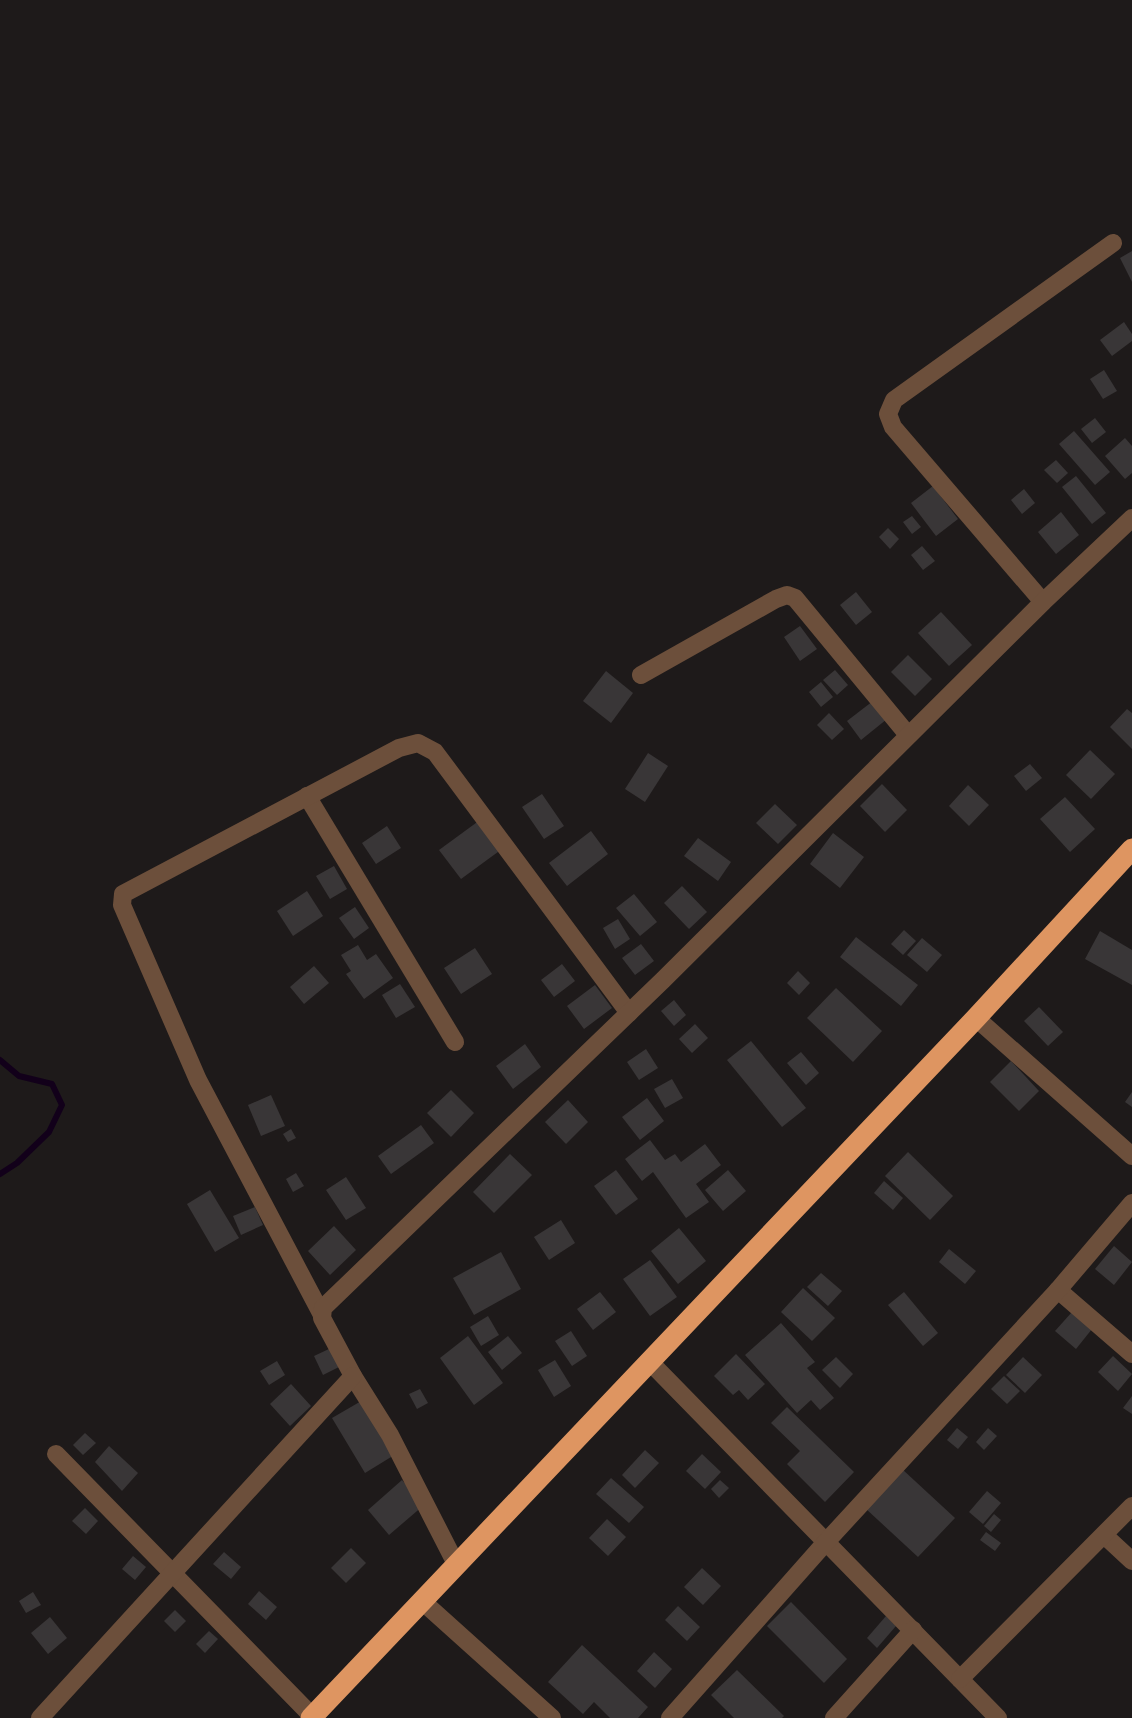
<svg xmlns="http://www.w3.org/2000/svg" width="1132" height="1718" font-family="'Exo 2',sans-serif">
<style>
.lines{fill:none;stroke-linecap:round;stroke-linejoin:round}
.stream{stroke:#12001a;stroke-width:6}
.building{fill:#393637}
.street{stroke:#6c4f3b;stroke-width:18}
.highway{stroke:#de9561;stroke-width:21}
</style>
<rect width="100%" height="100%" fill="#1e1a1a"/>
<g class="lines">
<polyline class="stream" points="0,1060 19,1076 52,1084 62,1105 49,1132 17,1163 0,1174"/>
</g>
<g class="building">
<polygon points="1132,251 1132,282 1120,258"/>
<polygon points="1124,322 1132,334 1132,341 1112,356 1100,340"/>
<polygon points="1104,370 1117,391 1103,399 1090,379"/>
<polygon points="1095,418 1106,432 1092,443 1081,429"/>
<polygon points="1074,431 1110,472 1095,485 1059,444"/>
<polygon points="1125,438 1132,446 1132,473 1125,479 1105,456"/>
<polygon points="1056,460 1068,473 1057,483 1044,470"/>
<polygon points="1076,476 1106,513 1092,524 1062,487"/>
<polygon points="933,486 958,519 936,536 911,503"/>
<polygon points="1024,489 1035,503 1022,514 1011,500"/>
<polygon points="1061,512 1079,535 1056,554 1038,532"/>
<polygon points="912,516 921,527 912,534 903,522"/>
<polygon points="888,528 899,539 890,549 879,537"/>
<polygon points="922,546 935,561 923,570 911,555"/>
<polygon points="856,592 872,612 856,625 840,605"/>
<polygon points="941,612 972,645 949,666 918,633"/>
<polygon points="800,626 817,649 800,661 784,637"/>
<polygon points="908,655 932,679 915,696 891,672"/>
<polygon points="835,670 848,685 837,695 823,680"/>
<polygon points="606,671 633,693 611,723 583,701"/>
<polygon points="821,682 833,697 821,707 809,692"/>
<polygon points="873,701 887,719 861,740 847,721"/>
<polygon points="1127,709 1132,713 1132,749 1110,727"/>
<polygon points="829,713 844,729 832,740 817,725"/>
<polygon points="1090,750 1115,774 1091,799 1066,775"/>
<polygon points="648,753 668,766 645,802 625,789"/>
<polygon points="1030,764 1042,778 1026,791 1014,776"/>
<polygon points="882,784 907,810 885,832 860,806"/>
<polygon points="968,785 989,805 969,826 949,806"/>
<polygon points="542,794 564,826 544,839 522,807"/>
<polygon points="1065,797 1095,829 1070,852 1040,819"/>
<polygon points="775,804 797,825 778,844 756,823"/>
<polygon points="480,820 502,849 461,879 439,850"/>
<polygon points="387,826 401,848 376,864 362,843"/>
<polygon points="591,831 608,854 567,886 549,863"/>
<polygon points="833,833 864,857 840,888 810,864"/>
<polygon points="698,838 731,862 718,881 684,856"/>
<polygon points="334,866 347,889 330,899 316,876"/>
<polygon points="682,886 707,912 689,929 664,903"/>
<polygon points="307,891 323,916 293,936 277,911"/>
<polygon points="634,894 657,922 640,936 616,908"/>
<polygon points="355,907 369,928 354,939 339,918"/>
<polygon points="618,919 630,939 615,949 603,928"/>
<polygon points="904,930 916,941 903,955 891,944"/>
<polygon points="1100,931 1132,950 1132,985 1085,959"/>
<polygon points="856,937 918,985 901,1006 840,957"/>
<polygon points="922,938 942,955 927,972 907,955"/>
<polygon points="641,944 654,961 635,975 622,958"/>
<polygon points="358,945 367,960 376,954 393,978 364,999 346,974 351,971 341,955"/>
<polygon points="475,948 492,974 461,994 444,968"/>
<polygon points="562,964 575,981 554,997 541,980"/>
<polygon points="314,966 329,983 304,1004 290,987"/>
<polygon points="798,971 810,983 799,995 787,983"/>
<polygon points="400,984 415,1007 396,1018 382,995"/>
<polygon points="595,985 612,1008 584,1029 567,1006"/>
<polygon points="836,988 882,1031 853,1062 807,1018"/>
<polygon points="674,1000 686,1015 674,1026 661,1011"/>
<polygon points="1039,1007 1063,1032 1048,1046 1024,1021"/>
<polygon points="695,1024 708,1038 692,1053 679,1039"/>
<polygon points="751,1041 806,1108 782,1127 727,1060"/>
<polygon points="525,1044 541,1067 513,1089 496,1066"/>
<polygon points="646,1049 658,1068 639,1080 627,1062"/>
<polygon points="801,1052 819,1073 806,1085 787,1063"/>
<polygon points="1011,1061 1039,1091 1019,1111 990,1082"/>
<polygon points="672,1079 683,1098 665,1108 654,1089"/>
<polygon points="451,1090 474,1113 451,1137 427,1113"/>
<polygon points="1132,1092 1132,1107 1125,1102"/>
<polygon points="271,1095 285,1126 261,1136 248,1105"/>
<polygon points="647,1098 664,1121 640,1140 622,1117"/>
<polygon points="568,1100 588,1122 566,1144 545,1122"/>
<polygon points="421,1125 434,1143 391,1174 378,1156"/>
<polygon points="291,1129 296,1138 288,1142 283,1134"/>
<polygon points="650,1140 665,1160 675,1154 681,1162 705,1144 721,1165 696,1184 709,1202 686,1218 653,1172 642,1181 625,1159"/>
<polygon points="908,1152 953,1196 930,1220 885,1176"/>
<polygon points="510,1154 532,1175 494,1213 473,1192"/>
<polygon points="616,1170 638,1199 616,1215 594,1186"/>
<polygon points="728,1170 746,1191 723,1211 705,1190"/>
<polygon points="296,1173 304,1186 293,1192 286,1179"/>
<polygon points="346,1177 366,1208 346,1220 326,1190"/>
<polygon points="884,1181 903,1198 893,1210 874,1193"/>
<polygon points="210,1190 239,1238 215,1252 187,1204"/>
<polygon points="255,1207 263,1225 241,1235 233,1216"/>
<polygon points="561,1220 575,1243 549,1260 534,1237"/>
<polygon points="334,1226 356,1250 330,1275 308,1251"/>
<polygon points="679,1228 706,1261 678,1284 651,1251"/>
<polygon points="1114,1246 1132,1262 1114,1285 1095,1269"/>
<polygon points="949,1249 976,1271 965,1284 939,1262"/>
<polygon points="501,1252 521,1289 474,1315 453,1278"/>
<polygon points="650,1260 677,1297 650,1316 623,1279"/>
<polygon points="821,1273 842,1291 828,1306 807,1287"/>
<polygon points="803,1288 835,1318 812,1341 781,1312"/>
<polygon points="600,1292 616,1312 593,1330 577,1309"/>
<polygon points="904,1292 938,1333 923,1346 888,1305"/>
<polygon points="1072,1312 1092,1329 1076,1349 1055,1331"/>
<polygon points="488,1316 499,1335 481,1346 470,1327"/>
<polygon points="781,1323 815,1362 807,1368 834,1398 820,1410 811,1400 797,1413 745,1355"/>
<polygon points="571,1331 587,1356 572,1366 555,1341"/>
<polygon points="468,1336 503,1383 474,1405 440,1358"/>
<polygon points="508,1336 522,1353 502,1370 488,1352"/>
<polygon points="331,1348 339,1367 323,1375 314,1356"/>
<polygon points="736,1354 765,1384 748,1400 739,1390 733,1395 714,1376"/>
<polygon points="1113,1356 1132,1374 1118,1391 1098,1372"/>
<polygon points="836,1357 853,1374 840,1388 822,1370"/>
<polygon points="1023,1357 1042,1375 1025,1393 1006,1375"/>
<polygon points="555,1360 571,1386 554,1397 538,1370"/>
<polygon points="277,1361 285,1375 269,1385 260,1371"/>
<polygon points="1004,1376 1020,1391 1007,1404 991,1389"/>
<polygon points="291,1384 311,1406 290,1426 270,1404"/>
<polygon points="420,1389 428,1403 417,1409 409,1394"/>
<polygon points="1132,1396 1132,1414 1123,1408"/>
<polygon points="363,1400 396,1454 365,1473 332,1418"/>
<polygon points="787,1407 854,1472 825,1502 787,1464 800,1451 771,1423"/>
<polygon points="957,1428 968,1437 958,1449 947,1440"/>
<polygon points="988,1428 997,1436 984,1450 976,1442"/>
<polygon points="85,1433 96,1443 83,1455 73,1445"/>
<polygon points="109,1446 138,1473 122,1491 95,1462"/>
<polygon points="645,1450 659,1463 635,1488 622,1475"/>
<polygon points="702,1454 721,1472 705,1489 686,1471"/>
<polygon points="902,1469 955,1518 918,1557 865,1508"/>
<polygon points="611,1478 644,1507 629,1523 596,1494"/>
<polygon points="402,1480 424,1505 389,1535 368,1510"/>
<polygon points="720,1480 729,1488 719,1498 711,1489"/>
<polygon points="987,1491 1001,1503 983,1524 969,1512"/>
<polygon points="85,1508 98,1521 86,1534 72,1521"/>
<polygon points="994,1514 1001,1520 991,1532 984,1526"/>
<polygon points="607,1519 626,1537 608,1556 589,1538"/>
<polygon points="986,1532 1001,1543 995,1551 980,1540"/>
<polygon points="351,1548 366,1563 346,1583 331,1568"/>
<polygon points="224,1552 241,1567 231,1579 213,1564"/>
<polygon points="133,1556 146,1567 135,1580 122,1569"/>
<polygon points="702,1568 721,1586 703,1605 684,1587"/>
<polygon points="259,1591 277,1607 266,1620 248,1604"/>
<polygon points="33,1592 41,1605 26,1613 19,1601"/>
<polygon points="791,1602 847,1659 824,1683 767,1626"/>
<polygon points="678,1606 700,1627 687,1641 665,1620"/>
<polygon points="175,1610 186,1621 175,1632 164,1621"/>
<polygon points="886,1616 896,1626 877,1648 867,1638"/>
<polygon points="50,1617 67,1638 48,1654 31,1633"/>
<polygon points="209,1631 218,1639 205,1653 196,1644"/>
<polygon points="582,1645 648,1707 638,1718 610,1718 594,1702 583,1714 548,1682"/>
<polygon points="654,1652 672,1669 655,1688 637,1671"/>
<polygon points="737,1670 784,1716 782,1718 734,1718 711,1695"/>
</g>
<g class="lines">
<g class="street">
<polyline points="1043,602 893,427 888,414 894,400 1113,243"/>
<polyline points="641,675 776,599 787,595 795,598 908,735"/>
<polyline points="307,796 455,1042"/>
<polyline points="976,1018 1132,1156"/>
<polyline points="1058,1290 1132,1354"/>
<polyline points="321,1313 198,1080 122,905 123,894 399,748 418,743 435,752 629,1013"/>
<polyline points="649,1361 998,1718"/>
<polyline points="56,1454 312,1716"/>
<polyline points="1104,1535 1132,1561"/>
<polyline points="456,1564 390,1435 353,1376 322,1318 323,1308 663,980 1043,602 1132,518"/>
<polyline points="422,1601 552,1718"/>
<polyline points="960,1679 1132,1506"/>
<polyline points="40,1718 353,1376"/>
<polyline points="670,1718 826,1542 1058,1290 1132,1203"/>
<polyline points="834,1718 913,1630"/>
</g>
<polyline class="highway" points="311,1718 976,1018 1132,849"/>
</g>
</svg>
